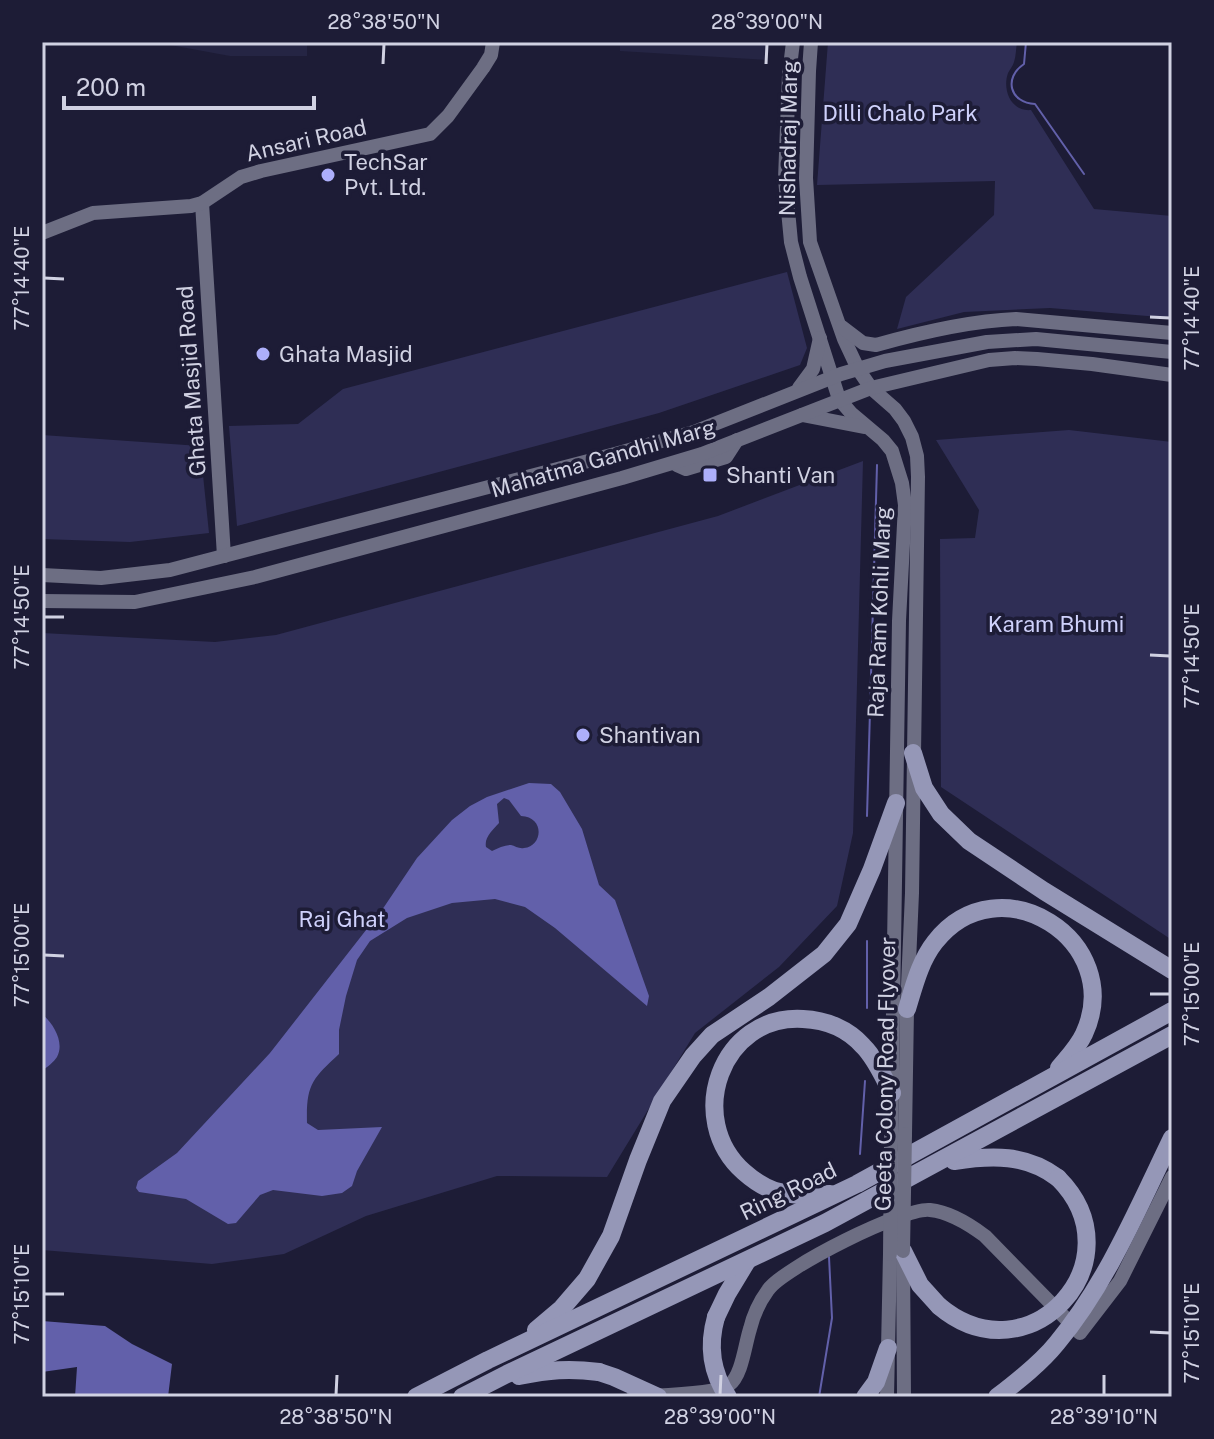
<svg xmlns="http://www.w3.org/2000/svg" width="1214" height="1439" font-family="'Public Sans',sans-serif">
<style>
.built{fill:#252544}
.green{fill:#2f2e55}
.water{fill:#6260aa;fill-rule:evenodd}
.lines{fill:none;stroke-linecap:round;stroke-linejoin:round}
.stream{stroke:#6260aa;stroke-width:2}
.secondary{stroke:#6d6e83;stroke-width:14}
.highway{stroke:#9597b7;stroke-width:18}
.secondary-bridge{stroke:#6d6e83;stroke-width:14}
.highway-bridge{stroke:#9597b7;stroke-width:18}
.ticks{fill:none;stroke:#d0d1e2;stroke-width:3}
.poi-dot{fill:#adaffb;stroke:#1d1c36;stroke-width:3}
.labels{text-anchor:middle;stroke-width:7;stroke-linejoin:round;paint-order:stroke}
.park-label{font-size:22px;fill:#cfd1fb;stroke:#1d1c36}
.street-label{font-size:22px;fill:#d0d1e2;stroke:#1d1c36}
.poi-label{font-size:22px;fill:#d0d1e2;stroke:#1d1c36;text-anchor:start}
.neatline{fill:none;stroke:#d0d1e2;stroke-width:3}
.ticks-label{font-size:20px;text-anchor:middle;fill:#d0d1e2}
</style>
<rect width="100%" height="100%" fill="#1d1c36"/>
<g class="built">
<polygon points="154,42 307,42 307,56 230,56"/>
<polygon points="620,42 769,42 767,60 620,51"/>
</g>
<g class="green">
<path d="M828 42H1017C1016 48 1016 56 1014 62 1013 66 1010 69 1008 73 1002 90 1011 112 1031 110L1094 209 1172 216V318L1050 308 964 312 897 329 906 297 994 215 995 181 817 185Z"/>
<polygon points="787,272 807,348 800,365 659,413 237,526 229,426 298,424 343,389"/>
<polygon points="1069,430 1172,442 1172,940 941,787 940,539 975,538 979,510 936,440"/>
<polygon points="42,435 200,446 209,533 130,542 42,539"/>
<polygon points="863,461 853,833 837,906 779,967 695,1033 607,1177 497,1176 366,1216 284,1254 212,1264 42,1250 42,633 215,642 276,635 718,516"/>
</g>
<g class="water">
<path d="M529 783 551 784 560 792 582 829 599 885 615 900 649 996 647 1006 555 928 525 907 495 899 452 903 407 918 370 941 357 960 346 996 339 1030V1054C312 1079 306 1085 307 1123L318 1130 382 1127 357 1171 352 1186 342 1193 322 1196 273 1190 260 1195 236 1223 228 1224 186 1199 139 1192 136 1188 138 1181 177 1153 270 1053 384 907 417 858 452 820 470 806 487 797ZM504 798 509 800 521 816C545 817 543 846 524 848 519 849 515 846 511 845 505 845 498 848 492 851L486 847C484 837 493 830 499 823L497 804Z"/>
<path d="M42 1014C53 1023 65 1042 57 1057 54 1062 47 1067 42 1071Z"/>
<polygon points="42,1321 105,1326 132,1344 172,1364 168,1397 75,1397 77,1367 42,1372"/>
</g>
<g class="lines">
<g class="stream">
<path d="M1026 42 1024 64C1003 78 1010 103 1035 104L1084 174"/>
<polyline points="867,816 877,465"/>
<polyline points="867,1008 867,941"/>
<polyline points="860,1154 865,1081"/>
<polyline points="819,1397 832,1318 829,1257"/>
</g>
<g class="secondary">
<polyline points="793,42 789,75 785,179 791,242 800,277 839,399 851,413 883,440 892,451 902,483 905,505 899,621 891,1142"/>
<polyline points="811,42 809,71 806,178 810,242 844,339 858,369 871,388 895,409 904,421 912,437 917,456 918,477 912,893 907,1009 905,1134"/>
<polyline points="202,203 224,556"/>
<polyline points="42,233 93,213 191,206 202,203 241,177 261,171 430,134 448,116 483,68 491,55 493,42"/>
<path d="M842 327 863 343 876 345C922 332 969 321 1016 319L1172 333"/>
<polyline points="799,388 813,369 820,338"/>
<polyline points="802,415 864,427"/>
<polyline points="677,465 686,469 726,457 737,440"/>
<polyline points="42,575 101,578 170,570 615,454 694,432 841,374 885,361 987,342 1036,339 1172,352"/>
<polyline points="42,601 135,602 255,577 622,478 702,454 871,388 989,360 1015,358 1037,359 1092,364 1172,375"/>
<polyline points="903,1255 904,1397"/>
<path d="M633 1397C654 1395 714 1395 729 1385 742 1376 745 1344 750 1329 753 1316 760 1301 768 1290 783 1268 904 1207 930 1210 950 1212 969 1224 985 1236L1080 1333 1120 1281 1172 1177"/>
<polyline points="887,1397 890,1254"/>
</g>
<g class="highway">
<polyline points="913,753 924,788 941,814 969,841 1044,891 1172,970"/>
<path d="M907 1009C914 986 920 961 935 942 999 860 1127 941 1084 1034 1078 1047 1068 1057 1059 1068"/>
<path d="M954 1161C992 1155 1026 1154 1058 1178"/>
<path d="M830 1194C812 1195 793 1196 775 1191 763 1187 753 1180 744 1172 684 1119 721 1014 803 1019 826 1020 848 1029 863 1046 876 1059 883 1077 892 1093"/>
<polyline points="903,1251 920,1285 939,1306"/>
<polyline points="716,1317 727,1294 747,1261"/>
<polyline points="536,1330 562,1308 587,1279 611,1236 638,1160 662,1101 693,1056 712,1035 769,997 824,954 848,924 872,869 896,803"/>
<path d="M519 1376C549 1370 568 1368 599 1372"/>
<polyline points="416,1397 488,1360 857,1184 1172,1011"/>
<polyline points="462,1397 507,1374 825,1223 1172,1035"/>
<polyline points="865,1397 876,1382 888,1348"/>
</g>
<g class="secondary-bridge">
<polyline points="903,1251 905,1134"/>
<polyline points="890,1254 891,1142"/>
</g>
<g class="highway-bridge">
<path d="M939 1306C1029 1382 1140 1260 1058 1178"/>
<path d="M716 1317C708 1345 711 1372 728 1397"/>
<polyline points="599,1372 614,1377 658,1397"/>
<path d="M997 1397C1018 1381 1041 1363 1057 1343 1107 1283 1138 1208 1172 1138"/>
</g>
</g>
<path class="ticks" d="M383 64 384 44M766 64 767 44M44 278 64 279M1150 317 1170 318M44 617H64M1150 655 1170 656M44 955 64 956M1150 994H1170M44 1294H64M1150 1332 1170 1333M336 1395 337 1375M720 1395 721 1375M1104 1395V1375"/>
<g class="poi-dot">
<circle cx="328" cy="175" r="8"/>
<circle cx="263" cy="354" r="8"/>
<rect x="702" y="467" width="16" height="16" rx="4"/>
<circle cx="583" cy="735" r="8"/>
</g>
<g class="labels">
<g class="park-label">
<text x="900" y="121">Dilli Chalo Park</text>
<text x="1056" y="632">Karam Bhumi</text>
<text x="342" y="927">Raj Ghat</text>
</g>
<g class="street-label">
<text transform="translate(788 138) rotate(-89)" y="8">Nishadraj Marg</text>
<text transform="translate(306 140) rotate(-13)" y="8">Ansari Road</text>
<text transform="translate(191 381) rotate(-94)" y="8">Ghata Masjid Road</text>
<text transform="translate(603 458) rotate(-16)" y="8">Mahatma Gandhi Marg</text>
<text transform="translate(879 612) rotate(-88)" y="8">Raja Ram Kohli Marg</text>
<text transform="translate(885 1074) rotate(-89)" y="8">Geeta Colony Road Flyover</text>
<text transform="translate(788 1191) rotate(-26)" y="8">Ring Road</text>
</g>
<g class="poi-label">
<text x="344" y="170">TechSar<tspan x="344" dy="25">Pvt. Ltd.</tspan></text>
<text x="279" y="362">Ghata Masjid</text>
<text x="726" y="483">Shanti Van</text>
<text x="599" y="743">Shantivan</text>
</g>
</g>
<rect width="1214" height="1439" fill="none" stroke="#1d1c36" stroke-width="88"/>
<path d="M64 96v12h250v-12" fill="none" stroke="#d0d1e2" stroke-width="4"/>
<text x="76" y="96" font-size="24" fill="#d0d1e2" stroke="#1d1c36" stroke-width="6" paint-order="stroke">200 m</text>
<rect x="44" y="44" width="1126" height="1351" class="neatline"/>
<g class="ticks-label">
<text x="384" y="29">28°38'50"N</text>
<text x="767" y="29">28°39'00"N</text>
<text transform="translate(22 278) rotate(-90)" y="7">77°14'40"E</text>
<text transform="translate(1192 318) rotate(-90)" y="7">77°14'40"E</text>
<text transform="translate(22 617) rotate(-90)" y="7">77°14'50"E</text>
<text transform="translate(1192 656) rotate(-90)" y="7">77°14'50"E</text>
<text transform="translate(22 955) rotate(-90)" y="7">77°15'00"E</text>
<text transform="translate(1192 994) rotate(-90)" y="7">77°15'00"E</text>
<text transform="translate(22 1294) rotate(-90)" y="7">77°15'10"E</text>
<text transform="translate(1192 1333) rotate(-90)" y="7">77°15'10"E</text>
<text x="336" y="1424">28°38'50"N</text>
<text x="720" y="1424">28°39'00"N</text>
<text x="1104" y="1424">28°39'10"N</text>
</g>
</svg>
